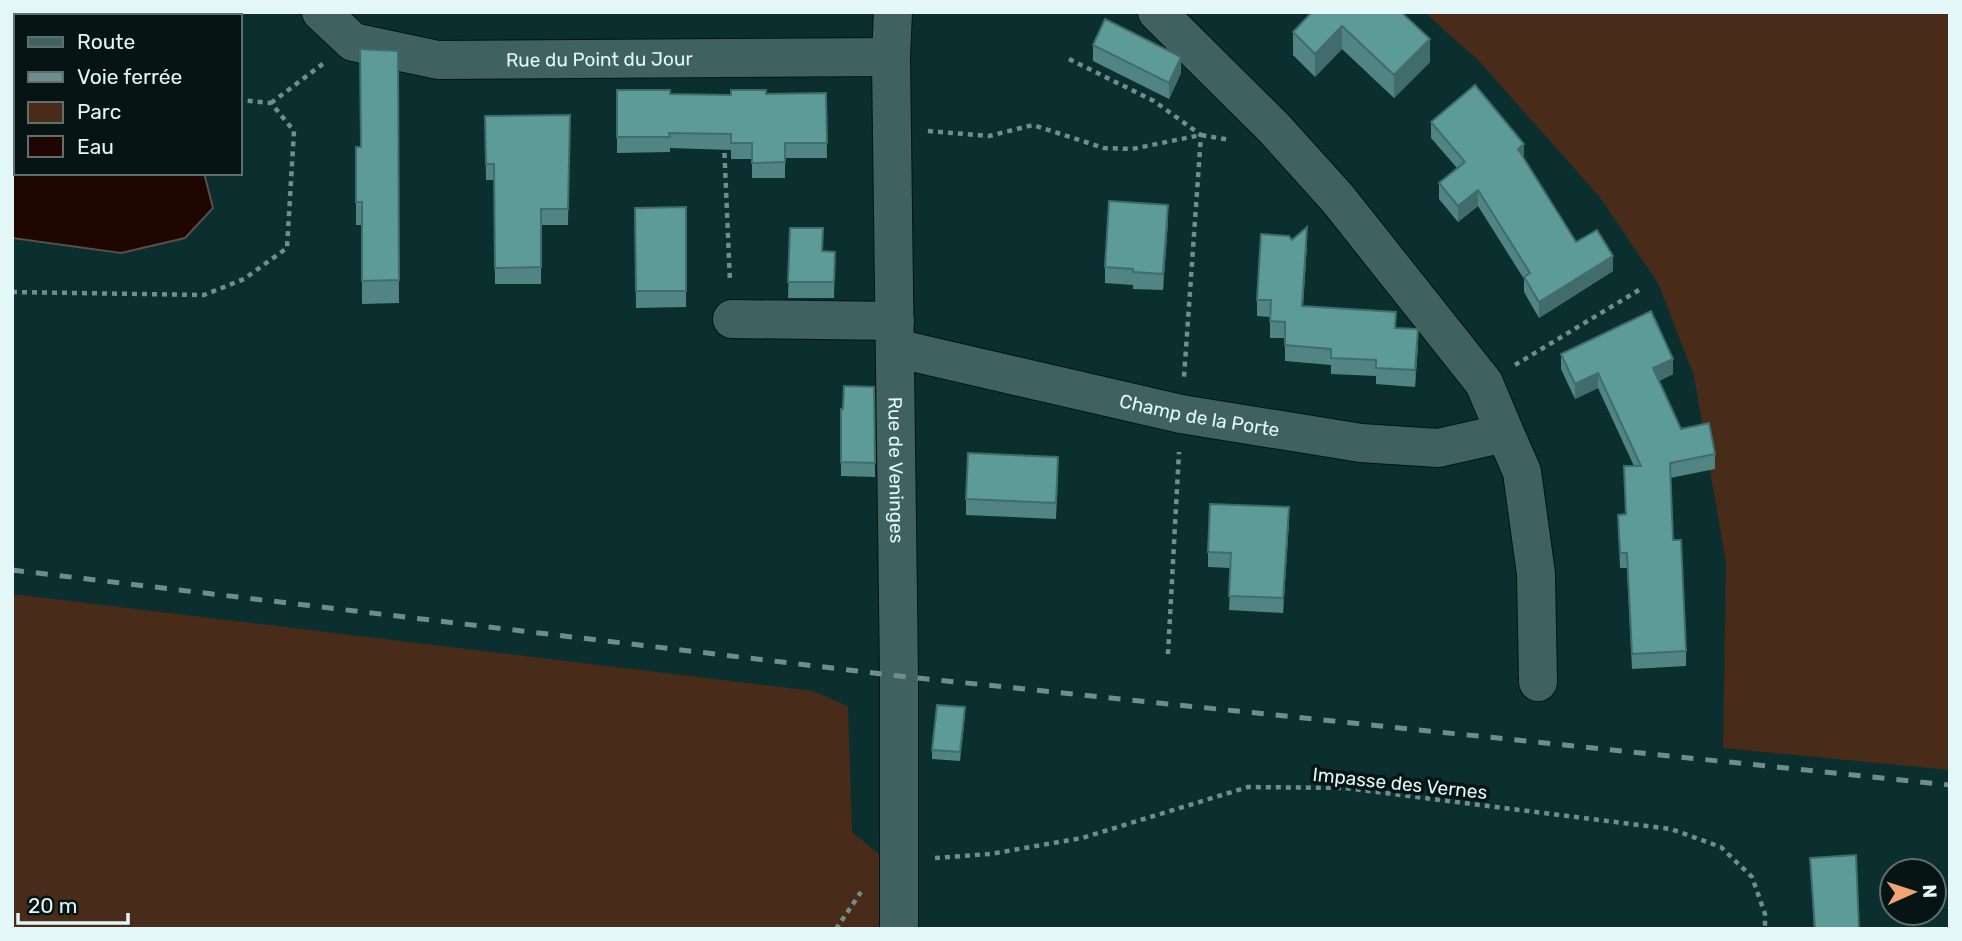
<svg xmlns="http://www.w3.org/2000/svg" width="1962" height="941" font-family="Rubik,sans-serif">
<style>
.green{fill:#492b19}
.water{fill:#1f0600;stroke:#5a4e4a;stroke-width:2}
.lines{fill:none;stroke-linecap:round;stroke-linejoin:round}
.minor-casing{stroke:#001615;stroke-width:40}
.path{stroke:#718e8d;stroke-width:4.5;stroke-dasharray:5 5;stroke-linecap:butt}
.minor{stroke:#3f6261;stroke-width:38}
.rail{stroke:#6f8d8c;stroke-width:5;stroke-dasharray:12 12;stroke-linecap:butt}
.wall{fill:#508584}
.shaded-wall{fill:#416c6b}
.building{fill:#5d9b99;stroke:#416c6b;stroke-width:2}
.labels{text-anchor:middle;stroke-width:7;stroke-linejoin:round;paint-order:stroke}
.street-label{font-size:19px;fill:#e3f7f6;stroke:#061414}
</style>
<rect width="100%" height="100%" fill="#0a2f2e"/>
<g class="green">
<polygon points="1424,12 1950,12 1950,770 1723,748 1726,563 1694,376 1658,283 1599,196 1479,61"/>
<polygon points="12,594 813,691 848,706 852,832 880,855 880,929 12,929"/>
</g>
<polygon class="water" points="12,146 16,146 16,173 204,173 213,208 185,238 121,253 12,238"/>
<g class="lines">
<defs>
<g id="minor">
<path id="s1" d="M321 12 353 42 438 60 891 57"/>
<path id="s2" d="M893 12 891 57 899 676V929"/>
<polyline points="732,319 895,321"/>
<path id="s3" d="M895 348 1181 414 1361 443 1438 448 1505 433 1484 383 1338 199 1274 128 1157 12"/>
<polyline points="1505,433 1522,472 1536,574 1538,682"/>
</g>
</defs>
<use href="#minor" class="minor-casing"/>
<g class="path">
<polyline points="73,16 74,12"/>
<polyline points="1069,59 1154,101 1201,135 1184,377"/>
<polyline points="12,93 16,93"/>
<polyline points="271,103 324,63"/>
<polyline points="928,131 989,136 1033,125 1104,148 1132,149 1201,135 1230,140"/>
<polyline points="724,143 730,282"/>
<polyline points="12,292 204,295 244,279 287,248 294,131 271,103 240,100"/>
<polyline points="1515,365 1639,290"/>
<polyline points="1168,654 1179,452"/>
<polyline points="935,858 990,854 1082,838 1248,787 1345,788 1671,829 1721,847 1752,877 1765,914 1765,929"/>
<polyline points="836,929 861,892"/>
</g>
<use href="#minor" class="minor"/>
<polyline class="rail" points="12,570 899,676 1950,785"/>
</g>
<g class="wall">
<polygon points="132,12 214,12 213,16"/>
<polygon points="1312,12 1430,62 1394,98 1342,49 1315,77 1293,55 1293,32"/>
<polygon points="1093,45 1181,73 1169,99 1093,61"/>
<polygon points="398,51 399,303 362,304 362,225 356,225 356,147 361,147"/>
<polygon points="617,90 670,94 731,95 826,93 827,158 785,158 785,178 752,178 752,159 731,159 731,150 670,148 670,152 617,153"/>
<polygon points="570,115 568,225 541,225 541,284 495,284 494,180 486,180 485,116"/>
<polygon points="1431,122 1524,159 1576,242 1613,271 1539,318 1524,292 1524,279 1478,206 1458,222 1439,199 1439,183 1457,168 1431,138"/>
<polygon points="686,207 686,307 636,308 635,208"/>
<polygon points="1168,221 1163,290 1133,289 1133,285 1105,283 1105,267"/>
<polygon points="790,228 823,251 835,252 834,298 788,298"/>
<polygon points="1292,240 1307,243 1303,306 1396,328 1418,345 1415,387 1376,384 1376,376 1331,374 1331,365 1285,361 1285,338 1270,338 1270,317 1257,316 1257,300"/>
<polygon points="1561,354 1673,374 1659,381 1681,429 1715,454 1715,469 1670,478 1673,540 1686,651 1686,666 1632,669 1627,568 1620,568 1618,515 1626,514 1624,466 1634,466 1598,388 1575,399 1561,369"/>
<polygon points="874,387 875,477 841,476 841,409 843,409"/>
<polygon points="1058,474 1056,519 966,515 966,499"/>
<polygon points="1289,521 1283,613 1229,610 1231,568 1208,567 1208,552"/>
<polygon points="965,715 960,761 932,759 932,750"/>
<polygon points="1810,858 1859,929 1814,929"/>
</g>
<g class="shaded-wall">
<polygon points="1342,26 1342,49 1315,77 1315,54"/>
<polygon points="1430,39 1430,62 1394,98 1394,75"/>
<polygon points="1181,57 1181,73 1169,99 1169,83"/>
<polygon points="1524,144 1524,160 1518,149"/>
<polygon points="1478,190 1478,206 1458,222 1458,206"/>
<polygon points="1168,205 1168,221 1163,290 1163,274"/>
<polygon points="1307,227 1307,243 1302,322 1302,306"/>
<polygon points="1613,256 1613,271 1539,318 1539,302"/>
<polygon points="1418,329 1418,345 1415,387 1415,370"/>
<polygon points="1673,359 1673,374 1653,383 1653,368"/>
<polygon points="1598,373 1598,388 1575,399 1575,384"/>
<polygon points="1289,507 1289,521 1283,613 1283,598"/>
</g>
<g class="building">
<polygon points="1312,12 1401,12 1430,39 1394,75 1342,26 1315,54 1293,32"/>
<polygon points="1105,19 1181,57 1169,83 1093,45"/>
<polygon points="360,49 398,51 399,280 362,281 362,202 356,202 356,147 361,147"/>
<polygon points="1475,85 1524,144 1518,149 1576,242 1597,230 1613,256 1539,302 1524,277 1530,273 1478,190 1458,206 1439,183 1465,162 1431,122"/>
<polygon points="617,90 670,90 670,94 731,95 731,90 766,90 766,94 826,93 827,143 785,143 785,162 752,163 752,143 731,143 731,134 669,133 670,137 617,137"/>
<polygon points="570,115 568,209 541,209 541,267 495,268 494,164 486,164 485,116"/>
<polygon points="1109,201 1168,205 1163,274 1133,272 1133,269 1105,267"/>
<polygon points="686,207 686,291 636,291 635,208"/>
<polygon points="1307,227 1302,306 1396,312 1395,328 1418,329 1415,370 1376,368 1376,360 1331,358 1331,349 1285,345 1285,322 1270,321 1271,300 1257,300 1261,234 1289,236 1292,240"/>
<polygon points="790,228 823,228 822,251 835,252 834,282 788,282"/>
<polygon points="1651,311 1673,359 1653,368 1681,429 1709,423 1715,454 1670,463 1673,540 1681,540 1686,651 1632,654 1627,553 1620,553 1618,515 1626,514 1624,466 1641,466 1598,373 1575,384 1561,354"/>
<polygon points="844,386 874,387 875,463 841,462 841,409 843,409"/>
<polygon points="968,453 1058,457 1056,503 966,499"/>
<polygon points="1210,504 1289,507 1283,598 1229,596 1231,553 1208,552"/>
<polygon points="937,705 965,707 960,752 932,750"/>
<polygon points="1856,855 1859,929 1815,929 1810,858"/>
</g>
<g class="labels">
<g class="street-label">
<text dy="7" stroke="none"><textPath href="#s1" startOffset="292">Rue du Point du Jour</textPath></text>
<text dy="7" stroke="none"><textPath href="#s3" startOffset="312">Champ de la Porte</textPath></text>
<text dy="7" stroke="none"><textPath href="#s2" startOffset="458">Rue de Veninges</textPath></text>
<text transform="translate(1400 783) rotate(6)" y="7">Impasse des Vernes</text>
</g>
</g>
<rect width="1962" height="941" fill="none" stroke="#e3f7f6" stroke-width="28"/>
<rect x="14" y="14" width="228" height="161" fill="#061414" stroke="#5e6f6e" stroke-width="2"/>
<rect x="28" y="37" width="35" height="10" fill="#3f6261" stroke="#5e6f6e" stroke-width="2"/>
<text x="77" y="49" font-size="21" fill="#e3f7f6">Route</text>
<rect x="28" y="72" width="35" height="10" fill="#6f8d8c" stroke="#5e6f6e" stroke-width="2"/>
<text x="77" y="84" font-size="21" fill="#e3f7f6">Voie ferrée</text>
<rect x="28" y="102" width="35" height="21" fill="#492b19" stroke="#5e6f6e" stroke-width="2"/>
<text x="77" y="119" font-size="21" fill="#e3f7f6">Parc</text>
<rect x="28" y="136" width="35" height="21" fill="#1f0600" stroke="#5e6f6e" stroke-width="2"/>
<text x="77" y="154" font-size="21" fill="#e3f7f6">Eau</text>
<g transform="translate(1913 892) rotate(87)"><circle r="33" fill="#061414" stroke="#5e6f6e" stroke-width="2"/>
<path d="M0-5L12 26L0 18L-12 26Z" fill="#efa377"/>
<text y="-10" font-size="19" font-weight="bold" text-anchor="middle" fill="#e3f7f6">N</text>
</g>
<path d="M18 913v10h110v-10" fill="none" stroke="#e3f7f6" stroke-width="3.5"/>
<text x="28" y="913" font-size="21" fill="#e3f7f6" stroke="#061414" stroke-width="5" paint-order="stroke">20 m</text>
</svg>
